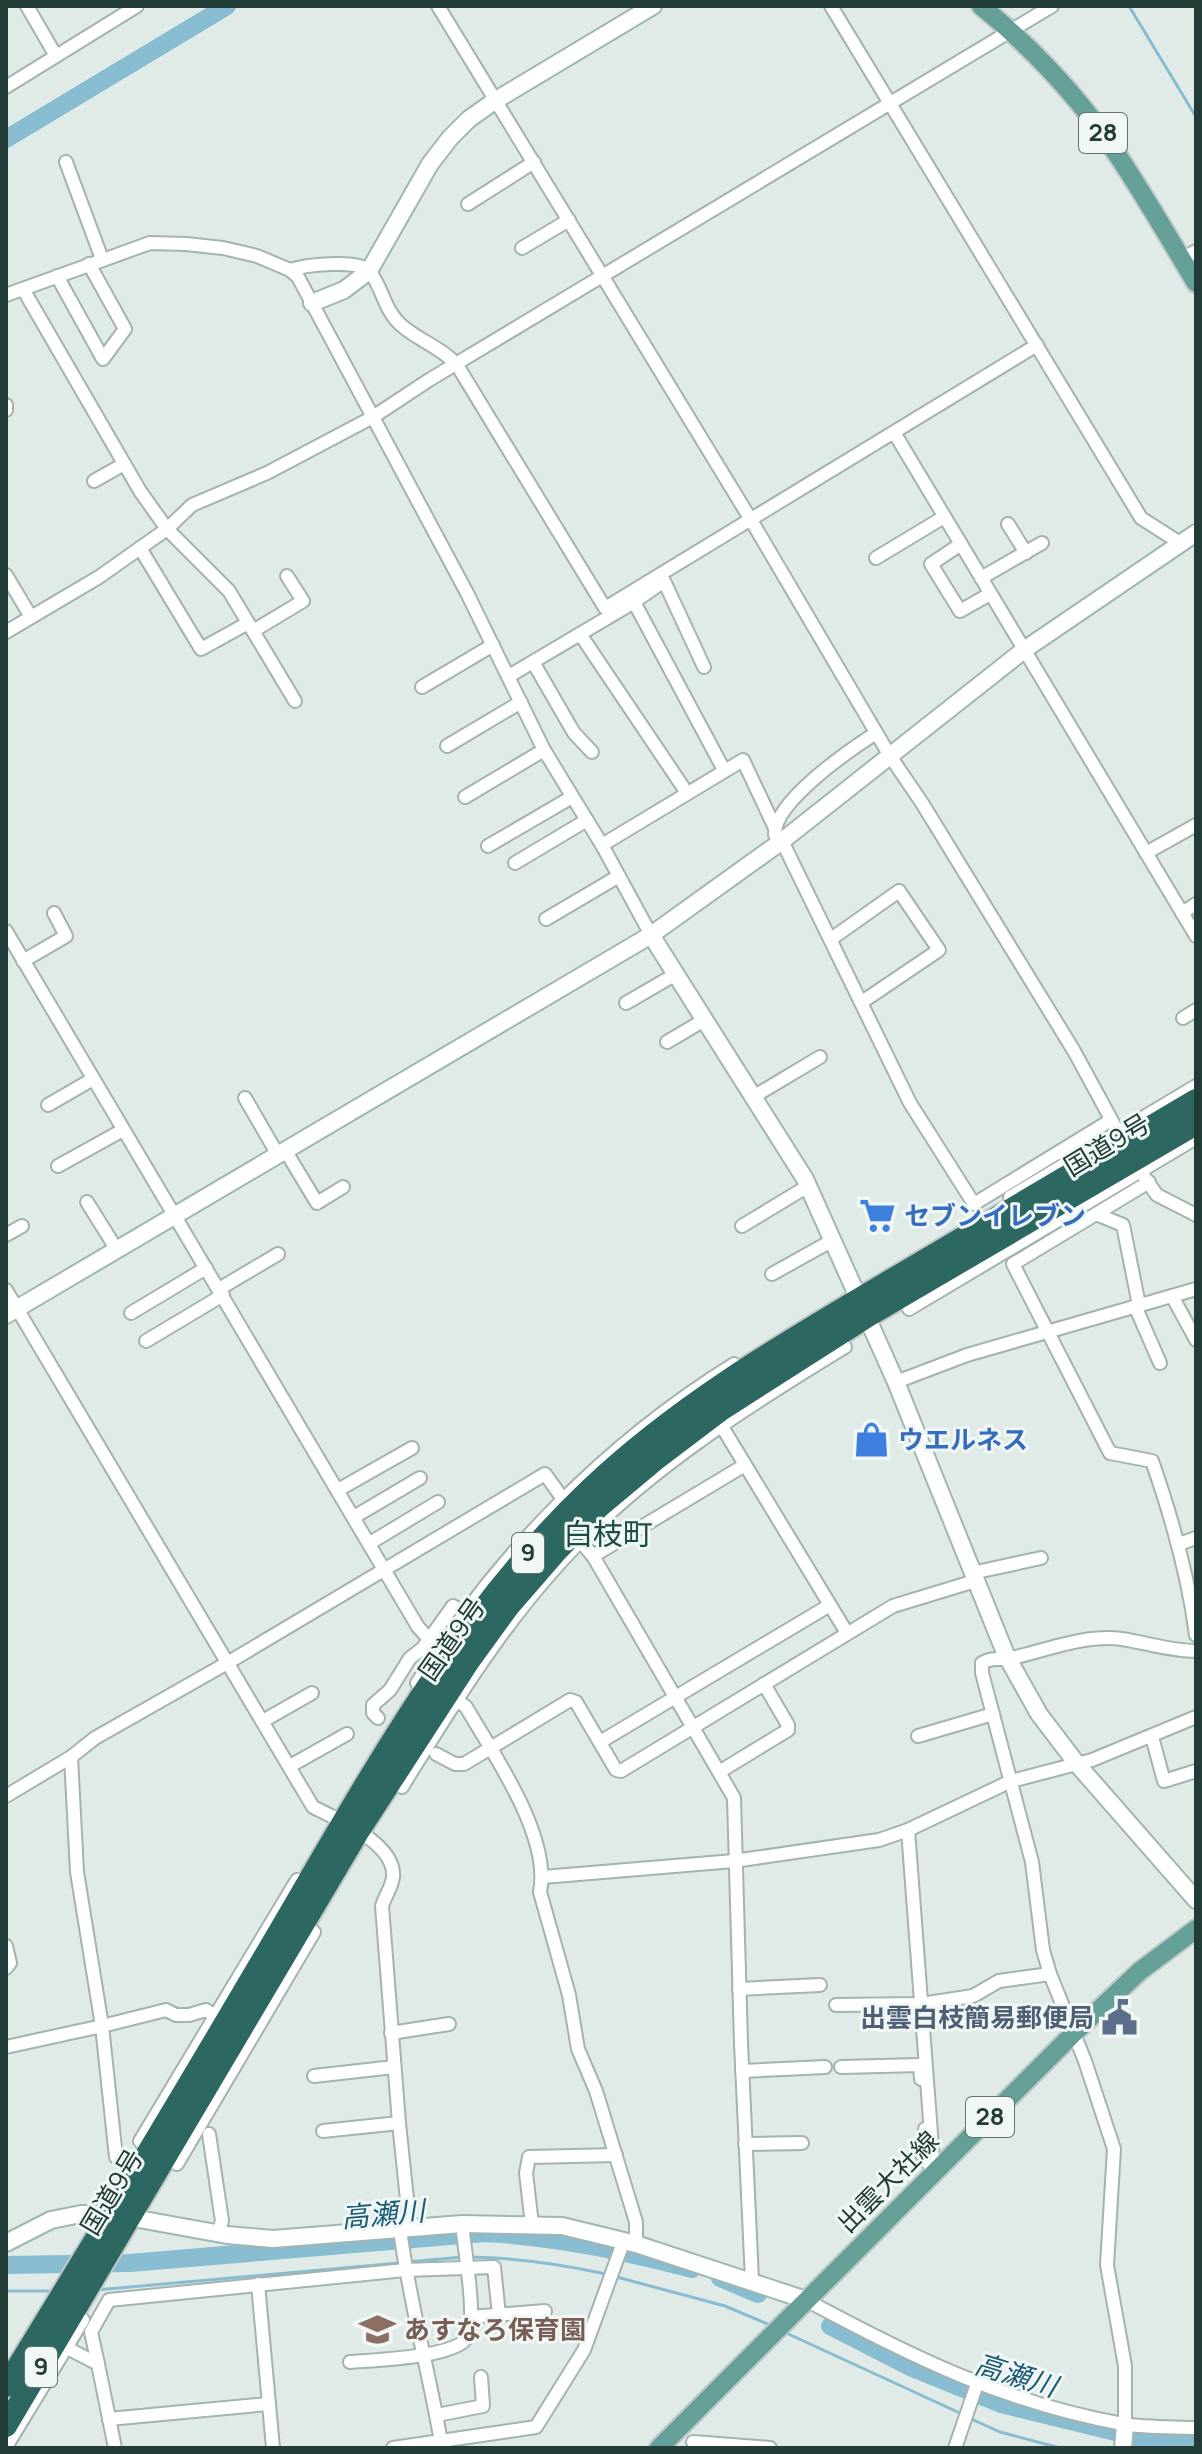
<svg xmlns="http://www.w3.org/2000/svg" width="1202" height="2454" font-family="Manrope,'Noto Sans JP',sans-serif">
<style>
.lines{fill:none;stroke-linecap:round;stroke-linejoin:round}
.stream{stroke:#88bcd0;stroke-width:3}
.river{stroke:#88bcd0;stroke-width:18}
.street-casing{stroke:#a3b3af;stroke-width:16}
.secondary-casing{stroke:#9fb6b1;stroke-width:20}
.primary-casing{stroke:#c1c8c7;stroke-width:22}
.highway-casing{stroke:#c1c8c7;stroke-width:26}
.street{stroke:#fff;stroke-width:12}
.secondary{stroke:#fff;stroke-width:16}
.primary{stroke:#65a098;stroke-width:18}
.highway{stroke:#2d6762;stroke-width:22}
.labels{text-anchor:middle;stroke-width:6;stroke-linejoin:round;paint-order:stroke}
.shield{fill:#f0f7f5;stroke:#5f7370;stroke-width:2}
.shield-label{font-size:24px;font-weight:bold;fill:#213b37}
.street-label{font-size:26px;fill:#213b37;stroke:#f0f7f5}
.shop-label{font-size:26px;font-weight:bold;fill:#366cbe;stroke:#f0f7f5;text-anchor:start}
.service-label{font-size:26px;font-weight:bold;fill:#4e5e75;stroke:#f0f7f5;text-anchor:end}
.education-label{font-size:26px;font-weight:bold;fill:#785e54;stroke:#f0f7f5;text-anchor:start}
.water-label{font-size:28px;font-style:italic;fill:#1c5c76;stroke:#f0f7f5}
.quarter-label{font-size:30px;fill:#1d4c47;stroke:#f0f7f5}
</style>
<rect width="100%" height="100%" fill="#e0ebe7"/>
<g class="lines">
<g class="stream">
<polyline points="1129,6 1196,117"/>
<path d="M471 2257C516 2258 561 2264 606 2274"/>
<polyline points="407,2262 463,2257"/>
<polyline points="613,2276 725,2306 770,2325"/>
<polyline points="96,2290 399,2263"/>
<polyline points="6,2291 53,2291"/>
<polyline points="784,2332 962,2414"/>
<polyline points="969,2418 1000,2432 1060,2448"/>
</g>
<g class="river">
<polyline points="6,139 227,6"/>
<path d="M6 2265 130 2263 485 2233C558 2237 621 2251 692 2269"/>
<polyline points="720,2278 758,2294"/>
<polyline points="830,2326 912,2368 1001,2404 1136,2437 1196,2438"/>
</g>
<defs>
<g id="street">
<polyline points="27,6 56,56"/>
<polyline points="438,6 751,520 890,756 922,803 1074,1051 1118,1132"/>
<polyline points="831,6 1141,518 1180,543"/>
<polyline points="6,87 137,6"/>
<polyline points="66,162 102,259"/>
<polyline points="468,204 534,162"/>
<polyline points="522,248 569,220"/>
<polyline points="1181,259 1196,251"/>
<path d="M290 270C304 265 359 259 369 271 383 287 383 309 401 325 419 341 441 347 457 365L605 608 1037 345"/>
<polyline points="57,276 103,359 125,329 89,264"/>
<polyline points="23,289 140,491 167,529 229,591 295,701"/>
<polyline points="6,295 150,243 186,244 223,248 257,256 290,270 298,277 467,593 544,750 602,845 651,935"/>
<polyline points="6,405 6,410"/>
<polyline points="895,434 1196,936"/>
<polyline points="94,481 124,464"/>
<polyline points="1008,524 1026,553"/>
<polyline points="961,544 931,564 960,611 990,594"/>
<polyline points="140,548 201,649 248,623"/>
<polyline points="876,558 944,517"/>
<polyline points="6,575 31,617"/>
<polyline points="981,578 1042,543"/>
<polyline points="634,602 724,770"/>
<polyline points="253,631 303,601 287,576"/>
<polyline points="6,632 99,577 167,529 192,505 267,473 373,417 429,380 1052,6"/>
<polyline points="580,634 687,793"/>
<polyline points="533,662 574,733 592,752"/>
<polyline points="509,676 634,602 664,581 704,667"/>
<polyline points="422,687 493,645"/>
<path d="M876 733C851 749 773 802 775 835L782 841 910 1103 974 1204 1111 1120"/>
<polyline points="447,746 521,702"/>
<polyline points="465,797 544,750"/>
<polyline points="602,845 743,760 775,828"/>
<polyline points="488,846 572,797"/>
<polyline points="1146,853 1196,825"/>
<polyline points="515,863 587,820"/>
<polyline points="1182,913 1196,904"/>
<polyline points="546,919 619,876"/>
<polyline points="6,931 418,1627 429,1639"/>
<polyline points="831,939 899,891 939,950 862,1002"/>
<polyline points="23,961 66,936 54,913"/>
<polyline points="626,1003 676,974"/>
<polyline points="1183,1018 1196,1010"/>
<polyline points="667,1042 704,1020"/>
<polyline points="753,1097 820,1057"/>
<polyline points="245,1098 278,1155"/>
<polyline points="48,1105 93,1079"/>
<polyline points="285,1150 317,1203 343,1187"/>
<polyline points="58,1166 123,1130"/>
<polyline points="1145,1178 1157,1195 1196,1215"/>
<path d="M1149 1182 1013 1264 1110 1453 1152 1461C1172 1518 1188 1574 1196 1635"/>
<polyline points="1010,1197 1196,1086"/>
<polyline points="87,1202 117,1250"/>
<polyline points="1096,1214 1123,1225 1139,1305"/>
<polyline points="742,1226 808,1186"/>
<polyline points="6,1235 22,1226"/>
<polyline points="772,1274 833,1240"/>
<polyline points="219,1289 278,1254"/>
<path d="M6 1290 313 1807C339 1820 396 1844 393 1877 392 1887 385 1896 382 1906L399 2123 410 2228"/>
<polyline points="1172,1296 1196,1340"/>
<polyline points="1135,1306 1160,1363"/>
<polyline points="909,1309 1196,1138"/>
<polyline points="131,1313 206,1268"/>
<polyline points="146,1341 223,1295"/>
<polyline points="896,1382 967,1355 1196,1289"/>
<polyline points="721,1425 847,1633"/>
<polyline points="338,1490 412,1448"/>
<polyline points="354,1517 420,1478"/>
<polyline points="581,1542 593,1556 734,1798 741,2043 752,2280"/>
<polyline points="370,1543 438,1502"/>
<polyline points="1179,1544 1196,1538"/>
<polyline points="593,1556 745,1465"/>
<polyline points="972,1573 1041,1558"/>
<path d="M417 1683C497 1555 605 1444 734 1364"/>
<path d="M457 1700 466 1707C494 1755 551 1836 540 1892L569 1995 578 2049 596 2091 636 2222V2244"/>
<polyline points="378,1718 373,1713 373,1705 390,1690 410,1658 423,1648 453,1606 466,1613"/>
<polyline points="263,1721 312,1693"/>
<polyline points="918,1736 993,1714"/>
<polyline points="1152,1737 1164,1781 1196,1771"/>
<polyline points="600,1742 830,1605"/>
<polyline points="436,1754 455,1764 464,1764 570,1700 576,1702 616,1770 621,1771 893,1606 975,1581"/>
<polyline points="290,1766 347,1734"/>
<polyline points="719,1772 788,1730 788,1725 764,1684"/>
<path d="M402 1787C459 1694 518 1599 598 1524 672 1454 758 1400 845 1347"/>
<polyline points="6,1796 71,1757 95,1738 229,1662 545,1474 563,1499"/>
<polyline points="908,1830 934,2173"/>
<polyline points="543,1877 734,1861 879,1840 908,1830 1011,1781 1092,1760 1196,1717"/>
<polyline points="6,1946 10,1963 6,1968"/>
<polyline points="739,1989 820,1985"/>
<polyline points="836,2005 921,2004 973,1996 999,1981 1050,1974"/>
<polyline points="391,2033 449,2024"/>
<polyline points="6,2047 102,2026 77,1872 71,1757"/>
<polyline points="841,2067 920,2065 921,2079"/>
<polyline points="742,2071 825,2067"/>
<polyline points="314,2076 394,2067"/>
<polyline points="925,2129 922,2155 933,2170"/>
<polyline points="323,2131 399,2123"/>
<polyline points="209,2134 222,2221 218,2233"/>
<polyline points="140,2141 297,1880"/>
<polyline points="745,2144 802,2143"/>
<polyline points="116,2157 102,2026 166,2010 176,2015 189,2015 206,2010 215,2016"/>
<polyline points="177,2164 314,1932"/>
<polyline points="532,2225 526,2173 529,2157 616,2155"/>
<path d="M400 2229C409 2302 430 2374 442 2448"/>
<polyline points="258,2284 273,2448"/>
<path d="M806 2300C910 2356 1005 2403 1123 2424 1146 2428 1172 2427 1196 2428"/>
<polyline points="471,2317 545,2311"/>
<polyline points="67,2348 98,2364 115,2448"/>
<path d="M350 2362C373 2360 458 2358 468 2336 477 2318 464 2247 462 2224"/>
<polyline points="98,2364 91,2332 109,2300 405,2270 494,2267 499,2315"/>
<polyline points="437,2415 483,2406 481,2377"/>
<polyline points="109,2419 268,2404"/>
<path d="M1125 2425V2366L1107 2265 1114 2149 1085 2061 1050 1974 1043 1950 1032 1862 982 1673V1663C995 1656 999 1661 1012 1658 1046 1650 1086 1634 1122 1639 1147 1643 1171 1651 1196 1651"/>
<polyline points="693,2442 770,2448"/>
<polyline points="6,2447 83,2320"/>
<polyline points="393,2448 536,2427 584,2350 624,2240"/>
<polyline points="955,2448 977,2384"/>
</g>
<g id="secondary">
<polyline points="312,303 344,290 369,271 430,164 450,138 469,119 496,100 653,6"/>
<polyline points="651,935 805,1179 896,1382 1006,1655 1039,1714 1077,1764 1196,1900"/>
<polyline points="6,1315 651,935 782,841 1024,650 1196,533"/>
<polyline points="6,2243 51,2220 81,2214 111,2214 227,2235 273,2239 462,2224 562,2226 636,2244 806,2300"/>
<polyline points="1123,2448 1125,2425"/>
</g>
<g id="primary">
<path d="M981 6C1027 43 1074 92 1108 141 1140 187 1167 235 1196 283"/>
<polyline points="659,2448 1074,2033 1140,1971 1196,1929"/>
</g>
<g id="highway">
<path d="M6 2386C99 2235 190 2083 280 1930 371 1775 459 1613 590 1489 679 1404 788 1341 893 1279 994 1219 1095 1160 1196 1100"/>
<polyline points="6,2426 358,1832 469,1661 509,1606 555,1553 600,1506 655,1460 721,1410 868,1316 1196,1124"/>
</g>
</defs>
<use href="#street" class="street-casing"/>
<use href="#secondary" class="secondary-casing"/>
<use href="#primary" class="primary-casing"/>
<use href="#highway" class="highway-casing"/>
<use href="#street" class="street"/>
<use href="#secondary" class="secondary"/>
<use href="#primary" class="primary"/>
<use href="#highway" class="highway"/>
</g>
<defs>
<symbol id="supermarket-bare" viewBox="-9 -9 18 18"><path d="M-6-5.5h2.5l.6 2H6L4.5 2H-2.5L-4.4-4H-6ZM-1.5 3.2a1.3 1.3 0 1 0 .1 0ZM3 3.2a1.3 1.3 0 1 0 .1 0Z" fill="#3f7fe0" stroke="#f0f7f5" stroke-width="2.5" paint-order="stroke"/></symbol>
<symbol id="shop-bare" viewBox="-9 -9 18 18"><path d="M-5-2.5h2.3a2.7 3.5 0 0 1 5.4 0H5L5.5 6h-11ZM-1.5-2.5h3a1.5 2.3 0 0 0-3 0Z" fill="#3f7fe0" stroke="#f0f7f5" stroke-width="2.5" paint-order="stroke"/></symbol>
<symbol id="civic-bare" viewBox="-9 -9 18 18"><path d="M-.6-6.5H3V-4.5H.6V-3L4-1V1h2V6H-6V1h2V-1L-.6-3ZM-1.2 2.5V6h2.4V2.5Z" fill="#5c6f8a" stroke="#f0f7f5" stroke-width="2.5" paint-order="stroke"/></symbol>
<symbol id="school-bare" viewBox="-9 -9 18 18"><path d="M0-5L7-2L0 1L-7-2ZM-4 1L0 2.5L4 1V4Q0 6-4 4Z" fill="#8d6e63" stroke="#f0f7f5" stroke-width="2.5" paint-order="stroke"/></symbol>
</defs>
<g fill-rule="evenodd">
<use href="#supermarket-bare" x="852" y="1190" width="51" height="51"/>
<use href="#shop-bare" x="846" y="1414" width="51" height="51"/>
<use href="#civic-bare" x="1094" y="1992" width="51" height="51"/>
<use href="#school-bare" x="352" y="2304" width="51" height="51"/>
</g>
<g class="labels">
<g class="shield">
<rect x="1079" y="113" width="48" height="40" rx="6"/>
<rect x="512" y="1533" width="32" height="40" rx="6"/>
<rect x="966" y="2097" width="48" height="40" rx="6"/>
<rect x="25" y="2347" width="32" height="40" rx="6"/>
</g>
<g class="shield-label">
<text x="1103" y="141">28</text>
<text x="528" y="1561">9</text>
<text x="990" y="2125">28</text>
<text x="41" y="2375">9</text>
</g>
<g class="street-label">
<text transform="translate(1107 1145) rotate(-31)" y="9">国道9号</text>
<text transform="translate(452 1639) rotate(-55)" y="9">国道9号</text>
<text transform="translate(888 2182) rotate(-45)" y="9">出雲大社線</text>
<text transform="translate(112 2192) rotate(-59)" y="9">国道9号</text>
</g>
<g class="shop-label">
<text x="904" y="1225">セブンイレブン</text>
<text x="898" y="1449">ウエルネス</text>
</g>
<g class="service-label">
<text x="1094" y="2027">出雲白枝簡易郵便局</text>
</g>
<g class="education-label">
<text x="404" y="2339">あすなろ保育園</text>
</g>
<g class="water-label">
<text transform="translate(383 2214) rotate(-5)" y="10">高瀬川</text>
<text transform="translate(1016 2375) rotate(17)" y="10">高瀬川</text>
</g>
<g class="quarter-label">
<text x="608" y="1545">白枝町</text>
</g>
</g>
<rect width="1202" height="2454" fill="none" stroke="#213b37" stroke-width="16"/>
</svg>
